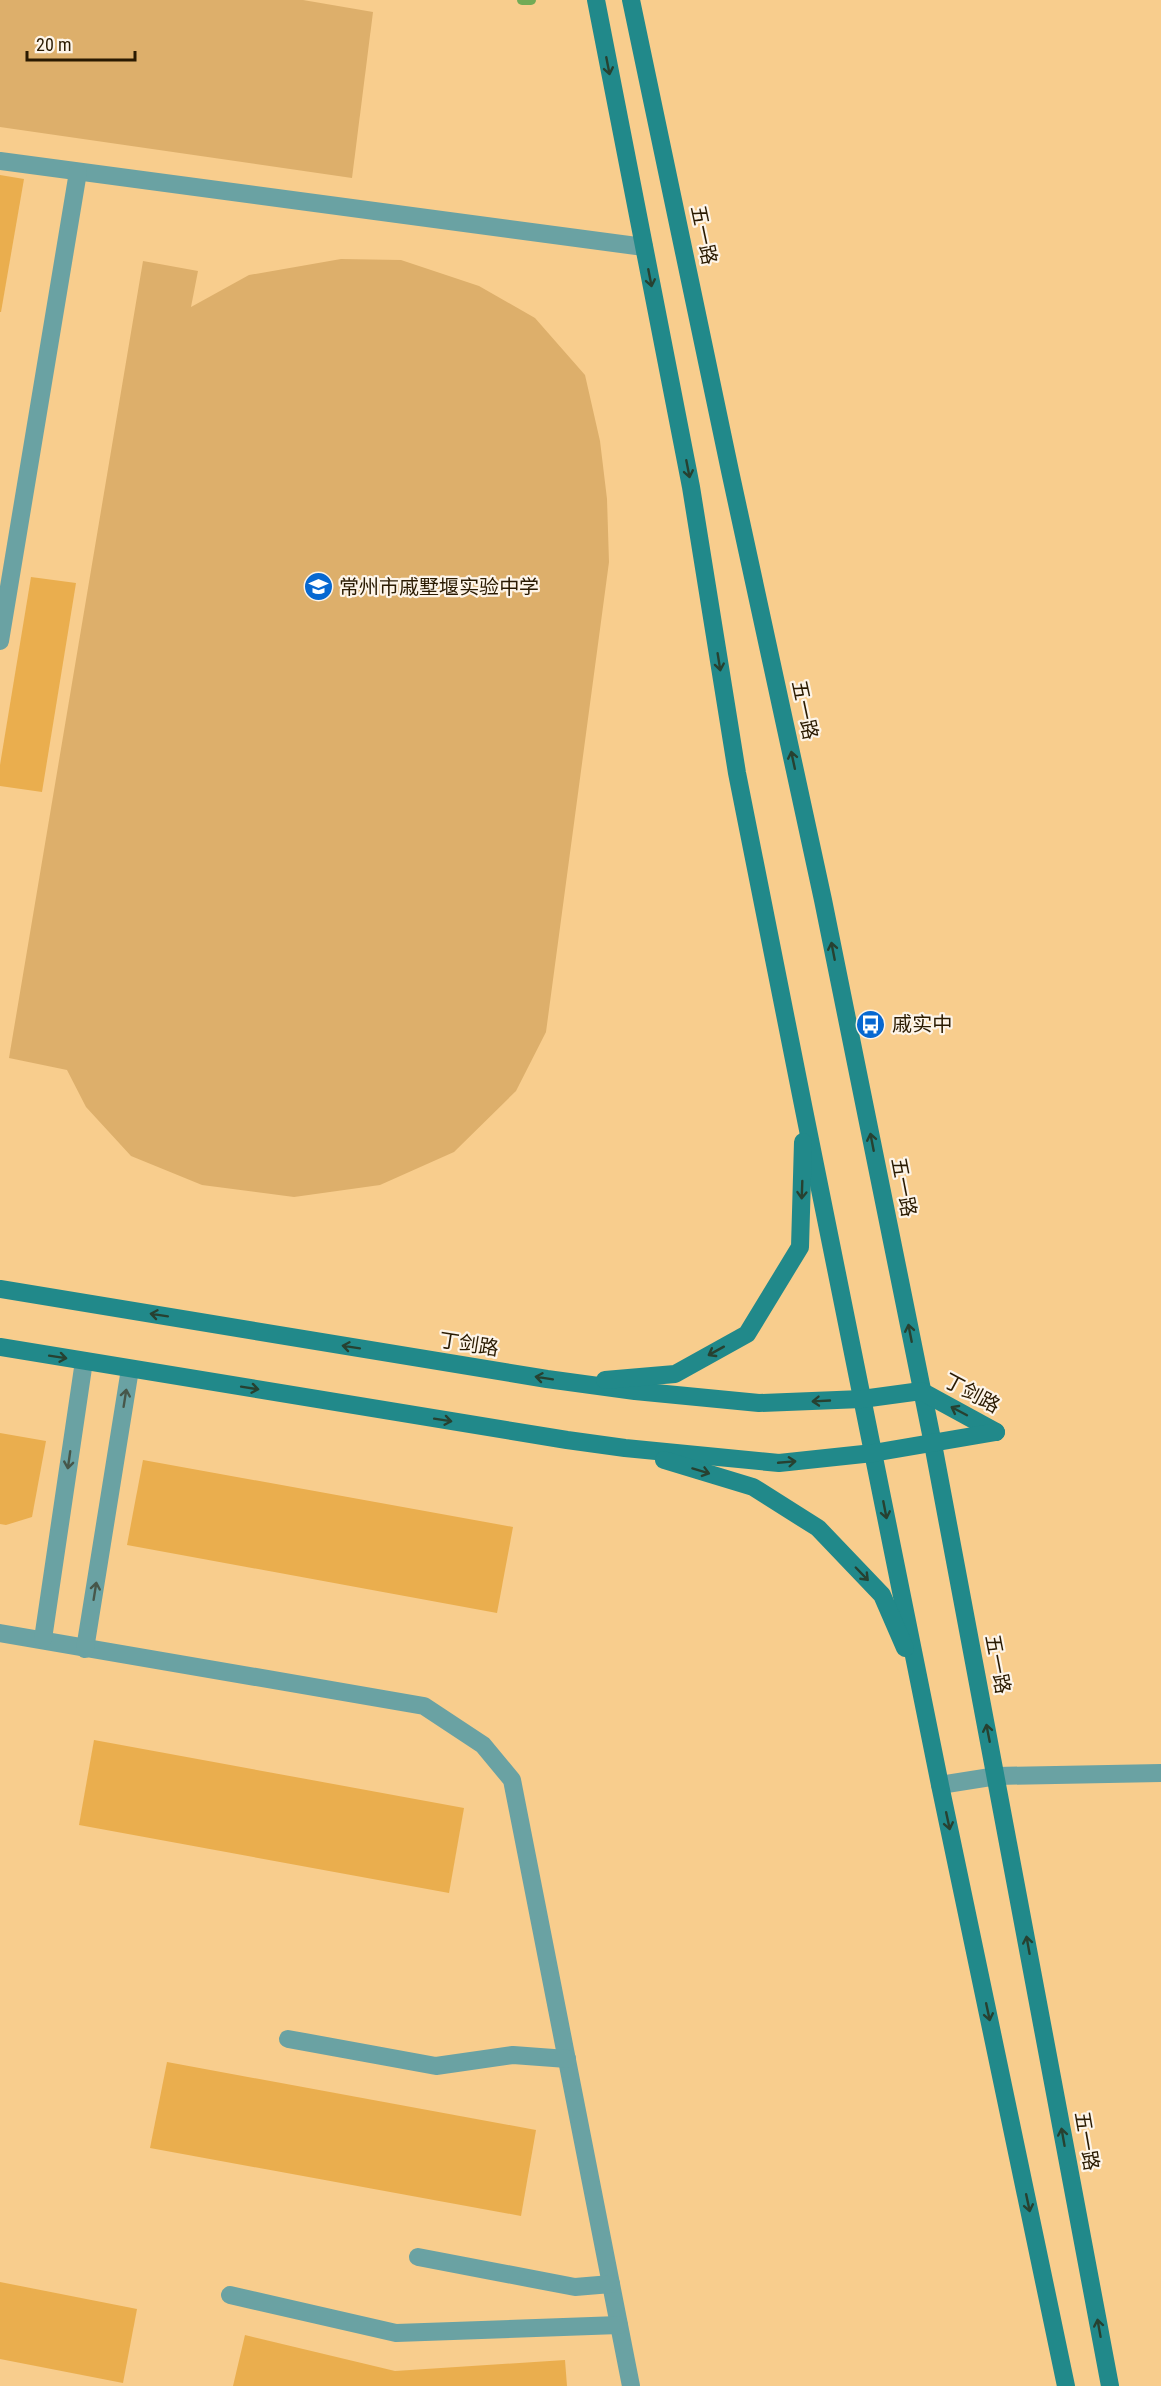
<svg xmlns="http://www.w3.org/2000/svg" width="1161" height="2386" font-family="'Roboto Condensed','Noto Sans SC',sans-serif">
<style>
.green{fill:#ddaf6b}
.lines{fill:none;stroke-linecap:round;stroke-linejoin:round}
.stream{stroke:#72ab56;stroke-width:10}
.building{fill:#eaae4e}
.service{stroke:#6aa2a3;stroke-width:18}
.minor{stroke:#6aa2a3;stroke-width:18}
.secondary{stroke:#21898a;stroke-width:18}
.oneway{stroke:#274131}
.oneway2{stroke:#47574a}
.labels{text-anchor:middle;stroke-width:4.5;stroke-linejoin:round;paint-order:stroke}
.street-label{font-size:20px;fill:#2a1a01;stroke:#fdf4e8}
.poi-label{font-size:20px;fill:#2a1a01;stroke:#fdf4e8;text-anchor:start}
</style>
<rect width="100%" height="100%" fill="#f8cd8d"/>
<g class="green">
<polygon points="0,0 303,0 373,12 352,178 0,127"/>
<polygon points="341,259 401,260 479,286 535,318 585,375 600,441 607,499 609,562 546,1032 516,1091 454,1152 380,1185 294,1197 202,1185 131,1156 86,1107 67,1070 9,1058 143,261 198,271 191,307 249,275"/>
</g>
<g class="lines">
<polyline class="stream" points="522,0 531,0"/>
</g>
<g class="building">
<polygon points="0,175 24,179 1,312 0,312"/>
<polygon points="31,577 76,583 42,792 0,786 0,765"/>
<polygon points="0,1433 46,1441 32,1517 6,1525 0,1524"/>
<polygon points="143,1460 513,1527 497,1613 127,1545"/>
<polygon points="94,1740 464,1808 449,1893 79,1825"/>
<polygon points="167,2062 536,2130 521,2216 150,2148"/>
<polygon points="0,2282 137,2309 123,2383 0,2359"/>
<polygon points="245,2335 395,2371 565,2360 567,2386 233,2386"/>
</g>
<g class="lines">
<g class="service">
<polyline points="0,161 644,247"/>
<polyline points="0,641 78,172"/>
<polyline points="0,1633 424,1706 483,1745 512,1780 631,2386"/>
<polyline points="43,1639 84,1361"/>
<polyline points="85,1649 130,1369"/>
<polyline points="288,2039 436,2066 513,2055 567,2059"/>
<polyline points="418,2257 575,2287 611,2284"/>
<polyline points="230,2295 396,2333 619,2325"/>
</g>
<polyline class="minor" points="940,1785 997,1776 1161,1773"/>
<g class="secondary">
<polyline points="596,0 691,487 737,773 804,1110 940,1785 1066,2386"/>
<polyline points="631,0 730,471 823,900 933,1444 1110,2386"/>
<polyline points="0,1289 547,1379 635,1391 759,1403 862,1399 921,1391 996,1432"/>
<polyline points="0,1347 567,1440 625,1448 779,1463 873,1453 996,1432"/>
<polyline points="605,1380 675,1374 747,1334 800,1247 803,1142"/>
<polyline points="664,1460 753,1487 818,1528 882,1595 905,1648"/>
</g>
</g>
<defs><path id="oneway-shaft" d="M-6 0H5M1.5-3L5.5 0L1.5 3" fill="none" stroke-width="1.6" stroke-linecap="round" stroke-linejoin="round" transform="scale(1.5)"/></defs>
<g class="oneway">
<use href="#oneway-shaft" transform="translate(608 66) rotate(79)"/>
<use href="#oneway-shaft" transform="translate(650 278) rotate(79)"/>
<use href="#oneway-shaft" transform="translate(688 469) rotate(79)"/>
<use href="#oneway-shaft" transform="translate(719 662) rotate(81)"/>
<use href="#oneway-shaft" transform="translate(793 760) rotate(-102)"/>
<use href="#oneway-shaft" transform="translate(833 951) rotate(-101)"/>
<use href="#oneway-shaft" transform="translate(872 1142) rotate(-101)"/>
<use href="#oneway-shaft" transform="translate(802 1190) rotate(92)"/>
<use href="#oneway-shaft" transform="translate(159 1315) rotate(-171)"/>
<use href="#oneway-shaft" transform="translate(910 1333) rotate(-101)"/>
<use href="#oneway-shaft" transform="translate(351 1347) rotate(-171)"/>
<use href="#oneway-shaft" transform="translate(716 1351) rotate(151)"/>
<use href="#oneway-shaft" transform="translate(58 1357) rotate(9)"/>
<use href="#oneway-shaft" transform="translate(544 1378) rotate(-171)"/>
<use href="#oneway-shaft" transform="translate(250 1388) rotate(9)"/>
<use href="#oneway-shaft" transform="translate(821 1401) rotate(177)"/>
<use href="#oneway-shaft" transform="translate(959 1411) rotate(-152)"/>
<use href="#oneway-shaft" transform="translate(443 1420) rotate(9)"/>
<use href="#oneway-shaft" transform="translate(787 1462) rotate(-5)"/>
<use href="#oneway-shaft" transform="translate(701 1471) rotate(17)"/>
<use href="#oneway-shaft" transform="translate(885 1510) rotate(79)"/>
<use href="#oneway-shaft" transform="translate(862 1574) rotate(46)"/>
<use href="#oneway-shaft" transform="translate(988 1733) rotate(-101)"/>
<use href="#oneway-shaft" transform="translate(948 1821) rotate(78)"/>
<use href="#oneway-shaft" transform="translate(1028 1945) rotate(-100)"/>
<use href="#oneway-shaft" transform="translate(988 2012) rotate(78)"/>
<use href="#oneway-shaft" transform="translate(1063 2137) rotate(-100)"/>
<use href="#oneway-shaft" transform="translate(1028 2203) rotate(78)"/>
<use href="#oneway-shaft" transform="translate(1099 2328) rotate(-100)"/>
</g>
<g class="oneway2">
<use href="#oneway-shaft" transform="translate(125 1398) rotate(-81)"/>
<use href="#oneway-shaft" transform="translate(69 1460) rotate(98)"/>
<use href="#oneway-shaft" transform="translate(95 1591) rotate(-81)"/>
</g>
<defs>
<symbol id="school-disc" viewBox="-11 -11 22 22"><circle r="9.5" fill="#0768d1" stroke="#fdf4e8"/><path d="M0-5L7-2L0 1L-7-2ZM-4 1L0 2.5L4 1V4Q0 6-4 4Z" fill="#fff"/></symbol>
<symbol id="bus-disc" viewBox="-11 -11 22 22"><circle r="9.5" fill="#0768d1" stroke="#fdf4e8"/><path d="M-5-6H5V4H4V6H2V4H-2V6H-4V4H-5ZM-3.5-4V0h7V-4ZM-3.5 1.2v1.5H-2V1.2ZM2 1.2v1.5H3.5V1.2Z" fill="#fff"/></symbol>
</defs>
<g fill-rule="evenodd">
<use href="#school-disc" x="302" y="570" width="33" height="33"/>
<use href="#bus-disc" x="854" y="1008" width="33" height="33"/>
</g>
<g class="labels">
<g class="street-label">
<text transform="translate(704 235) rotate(78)" y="7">五一路</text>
<text transform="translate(805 710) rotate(78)" y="7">五一路</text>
<text transform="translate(904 1187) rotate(79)" y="7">五一路</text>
<text transform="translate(469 1344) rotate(9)" y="7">丁剑路</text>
<text transform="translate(972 1393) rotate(28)" y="7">丁剑路</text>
<text transform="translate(998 1664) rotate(79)" y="7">五一路</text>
<text transform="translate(1087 2141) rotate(80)" y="7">五一路</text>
</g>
<g class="poi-label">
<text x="339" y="594">常州市戚墅堰实验中学</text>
<text x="892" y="1031">戚实中</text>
</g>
</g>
<path d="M27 51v9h108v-9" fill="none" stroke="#2a1a01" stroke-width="3"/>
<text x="36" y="51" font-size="18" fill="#2a1a01" stroke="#fdf4e8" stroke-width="4.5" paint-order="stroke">20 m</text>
</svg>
